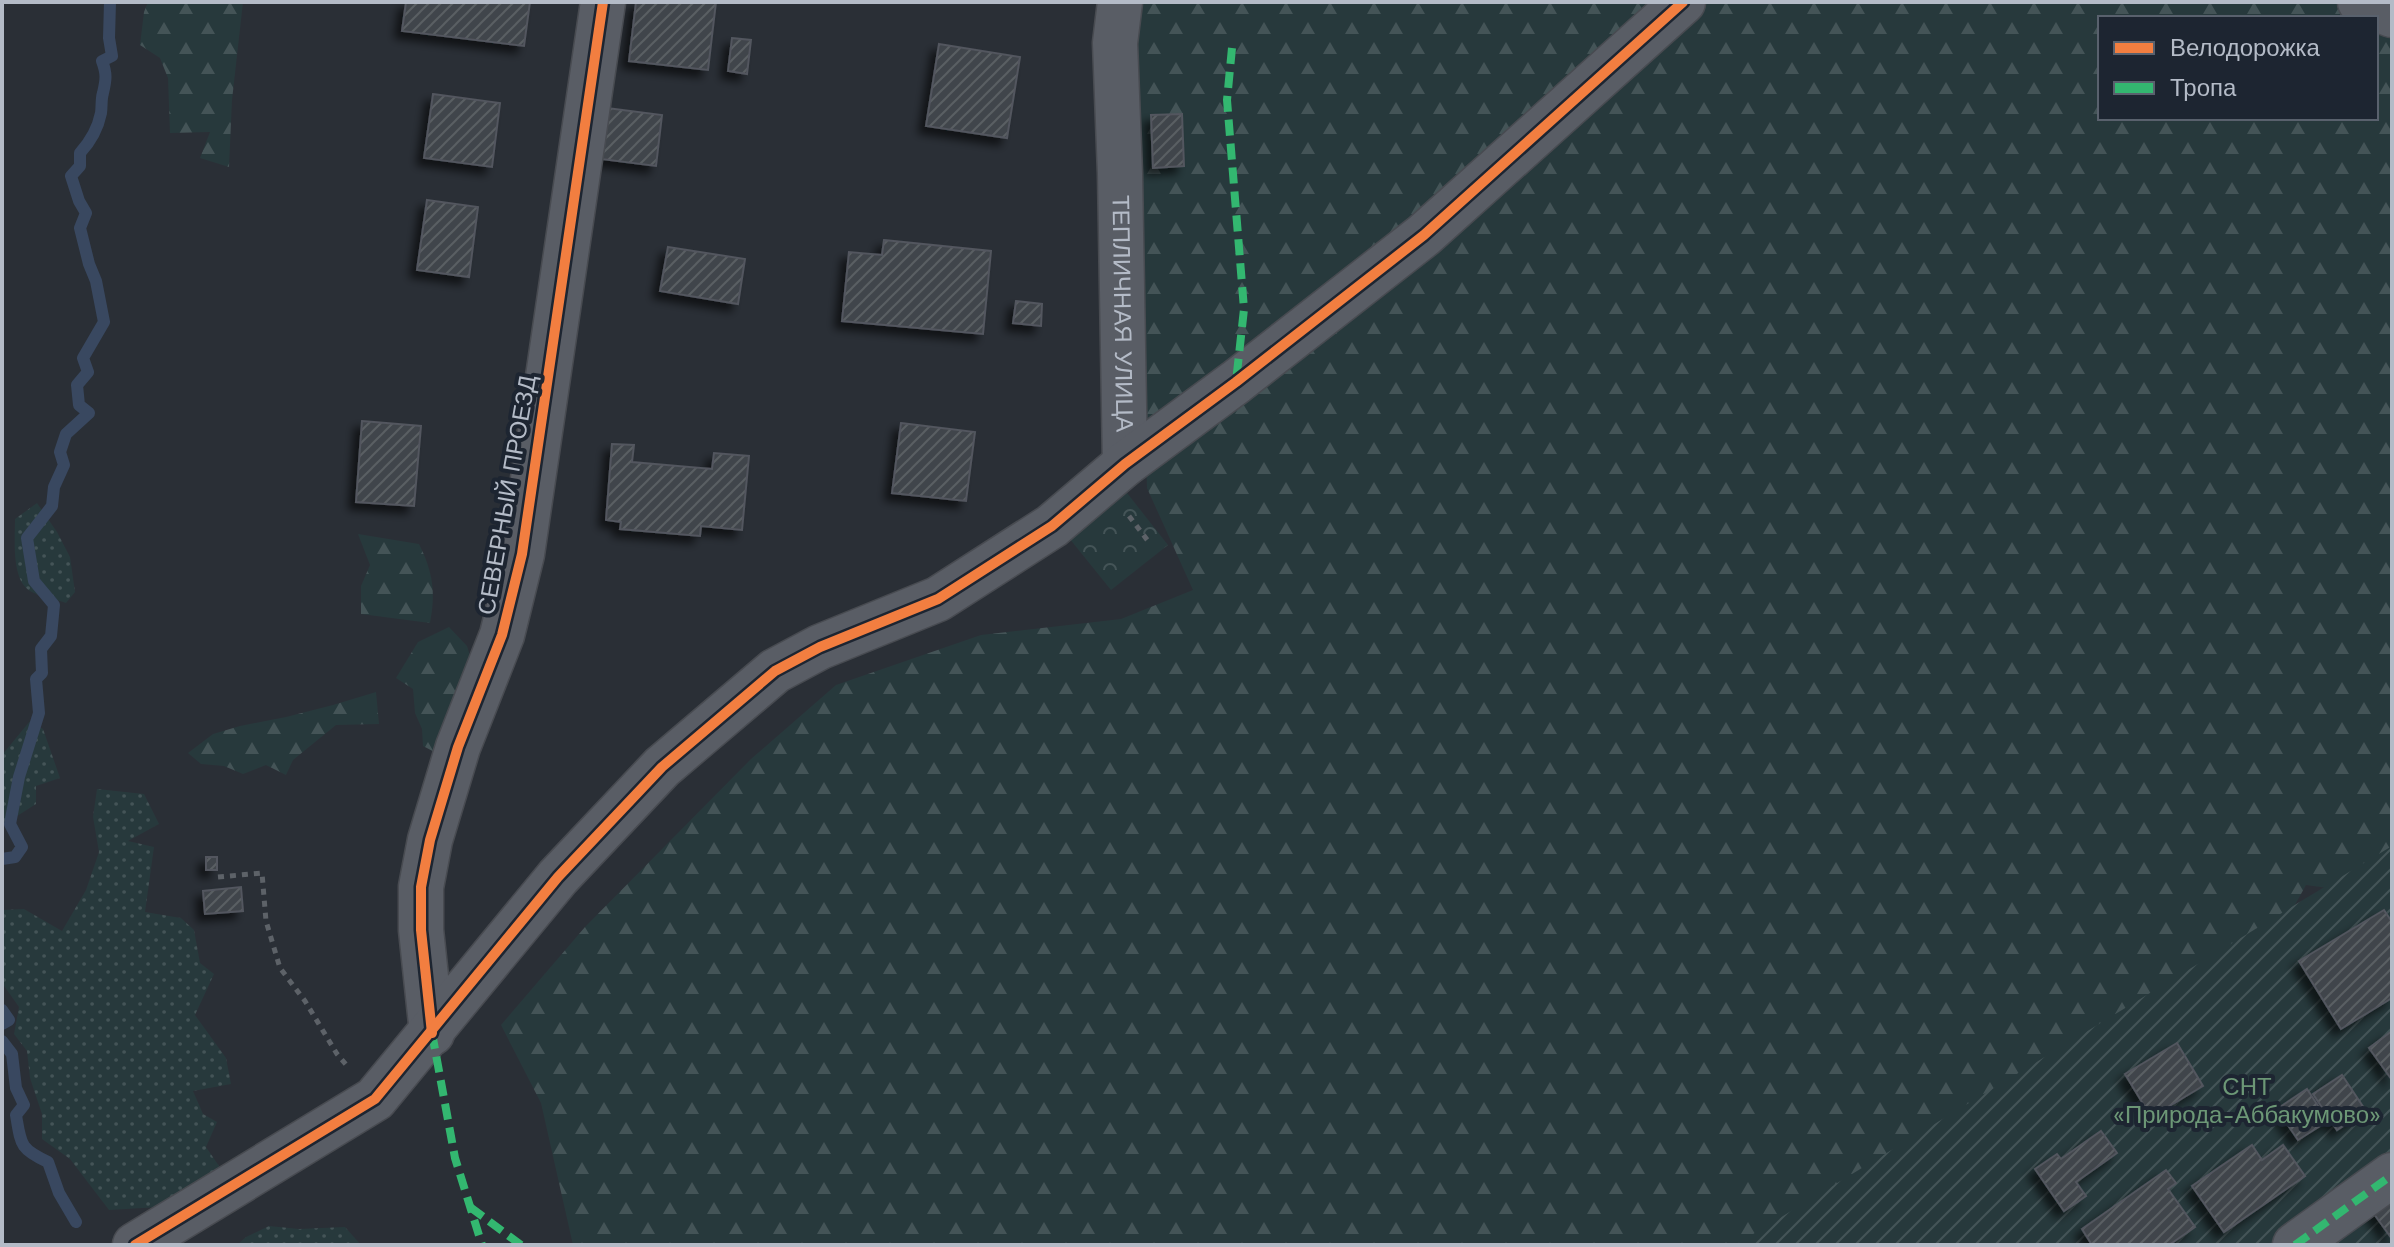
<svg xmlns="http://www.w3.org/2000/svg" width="2394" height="1247" font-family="'Work Sans',sans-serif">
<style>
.grass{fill:url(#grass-dots)}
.forest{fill:url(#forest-firs);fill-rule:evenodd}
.park{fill:url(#park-crowns)}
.garden{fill:url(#garden-furrows)}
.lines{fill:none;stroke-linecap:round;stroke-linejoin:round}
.stream{stroke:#394860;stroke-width:12}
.building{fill:url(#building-hatch);stroke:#52565e;stroke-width:2;filter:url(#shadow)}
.street-casing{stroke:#484b51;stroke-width:47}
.path{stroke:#5d6268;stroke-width:5;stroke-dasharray:6 6;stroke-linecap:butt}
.street{stroke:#595d65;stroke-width:44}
.quiet{stroke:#33b770;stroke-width:8;stroke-dasharray:16 8;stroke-linecap:butt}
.cycleway-casing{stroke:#1d2531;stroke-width:15}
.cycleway{stroke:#f27e40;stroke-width:10}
.labels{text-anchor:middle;stroke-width:8;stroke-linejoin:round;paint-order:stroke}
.street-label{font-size:24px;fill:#b4bbc7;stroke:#1d2531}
.park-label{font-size:24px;fill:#6c9776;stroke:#1d2531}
</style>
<defs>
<pattern id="grass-dots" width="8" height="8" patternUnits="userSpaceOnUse" patternTransform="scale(2)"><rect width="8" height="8" fill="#27393c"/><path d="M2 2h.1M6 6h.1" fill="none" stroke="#445457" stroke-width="1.8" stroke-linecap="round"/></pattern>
<pattern id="forest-firs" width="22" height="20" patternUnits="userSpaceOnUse" patternTransform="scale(2)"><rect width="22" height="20" fill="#27393c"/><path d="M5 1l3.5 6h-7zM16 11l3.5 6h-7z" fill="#445457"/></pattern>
<pattern id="park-crowns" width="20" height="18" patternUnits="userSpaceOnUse" patternTransform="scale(2)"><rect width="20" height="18" fill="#27393c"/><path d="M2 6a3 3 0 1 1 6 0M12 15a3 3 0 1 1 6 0" fill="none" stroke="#445457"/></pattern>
<pattern id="garden-furrows" width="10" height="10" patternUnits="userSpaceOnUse" patternTransform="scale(2)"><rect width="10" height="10" fill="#27393c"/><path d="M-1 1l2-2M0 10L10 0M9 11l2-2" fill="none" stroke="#445457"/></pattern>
<pattern id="building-hatch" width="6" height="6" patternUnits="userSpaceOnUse" patternTransform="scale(2)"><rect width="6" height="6" fill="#41454b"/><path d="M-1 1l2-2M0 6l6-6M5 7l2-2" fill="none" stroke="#5a5e63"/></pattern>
<filter id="shadow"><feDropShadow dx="-7" dy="7" stdDeviation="4" flood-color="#0009"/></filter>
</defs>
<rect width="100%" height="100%" fill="#2a2f36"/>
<g class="grass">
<path d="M37 503 57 532 70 557 75 592 66 603C55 599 40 597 30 591 11 580 15 538 15 519Z"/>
<polygon points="30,721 43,729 60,778 36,786 36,804 3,825 2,755"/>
<polygon points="97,789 144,794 159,824 128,841 154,847 145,912 181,918 194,930 200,963 214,974 195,1015 226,1058 231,1084 193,1091 203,1114 217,1122 206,1147 219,1166 220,1177 159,1207 109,1210 70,1159 42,1139 42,1114 30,1078 27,1051 14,1034 19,1007 2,983 2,910 24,909 62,931 86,890 99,852 93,817"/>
<polygon points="269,1226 299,1229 345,1227 361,1245 237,1245 246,1237"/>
</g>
<g class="forest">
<polygon points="148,2 243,2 232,100 229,167 200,158 210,132 170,133 168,78 160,58 140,45 144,12"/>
<path d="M1140 2H2392V897L2306 885 2245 995 1943 1245H573L541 1103 501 1025 585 927 751 759 836 685 981 635 1121 619 1193 590 1147 488 1134 33ZM2100 18H2376V118H2100Z"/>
<path d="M358 534 419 544C433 572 436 593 430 623L361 614V586L370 565Z"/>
<polygon points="449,627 467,646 474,669 444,757 423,746 422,729 415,713 413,689 396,678 418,642"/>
<polygon points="376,692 379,724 336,725 293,760 286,775 266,765 243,774 224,766 201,764 188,753 213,734 240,726 286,717 333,705"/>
</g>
<polygon class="park" points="1127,493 1168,545 1111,590 1069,538"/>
<polygon class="garden" points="2392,846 2392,1245 1735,1245"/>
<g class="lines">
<g class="stream">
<path d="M2 859 15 857 22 847 10 824 19 777 39 713 36 679 42 673 41 649 51 636 54 605 34 581 27 538 52 506 54 487 64 465 60 452 66 434 89 413 79 405 77 385 88 372 83 358 104 322 96 281 89 264 80 228 86 213 79 201 71 176 80 166V153C90 142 98 128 101 113 102 106 101 99 103 93 106 80 107 74 102 61L112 56 109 38 110 2"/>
<polyline points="2,1010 9,1020 2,1024"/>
<path d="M2 1041 12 1054 16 1088 24 1105 16 1115C21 1145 20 1149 48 1162L59 1193 76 1222"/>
</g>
</g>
<g class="building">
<polygon points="406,2 530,2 524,46 402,31"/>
<polygon points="636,2 716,2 708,70 629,61"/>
<polygon points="732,38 751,40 747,74 728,71"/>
<polygon points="939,44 1020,57 1007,138 926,126"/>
<polygon points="433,94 500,103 492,167 424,158"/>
<polygon points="607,108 662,115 656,166 601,159"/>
<polygon points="1182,114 1184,166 1153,168 1151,115"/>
<polygon points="427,200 478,207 469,277 417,270"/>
<polygon points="884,240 991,251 983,334 842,321 849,252 882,255"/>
<polygon points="668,247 745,259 738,304 660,291"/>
<polygon points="1016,301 1042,304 1041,326 1013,323"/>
<polygon points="362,421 421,426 414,506 356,502"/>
<polygon points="901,423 975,432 966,501 892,493"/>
<polygon points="612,444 634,445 632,462 712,469 714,453 749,456 742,530 701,526 700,536 620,529 621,522 606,520"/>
<rect x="206" y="857" width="11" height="13"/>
<polygon points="241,887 243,911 205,914 203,891"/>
<polygon points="2384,910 2392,922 2392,998 2341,1029 2299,961"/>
<polygon points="2392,1031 2392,1080 2369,1048"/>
<polygon points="2177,1043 2203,1086 2151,1117 2125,1074"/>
<polygon points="2342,1075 2366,1111 2337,1130 2313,1094"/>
<polygon points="2307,1089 2328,1121 2298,1140 2277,1109"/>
<polygon points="2101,1131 2117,1153 2076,1182 2086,1196 2064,1211 2035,1169 2057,1154 2061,1159"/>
<polygon points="2252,1145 2262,1160 2283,1145 2305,1176 2224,1232 2192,1186"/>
<polygon points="2166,1170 2176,1183 2168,1189 2195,1227 2169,1245 2092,1245 2082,1229"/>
<polygon points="2392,1190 2392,1239 2369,1207"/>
</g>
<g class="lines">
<defs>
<g id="street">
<path id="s1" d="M1120 2 1115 43 1120 174 1125 464"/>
<polyline points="2360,2 2392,15"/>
<polyline points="432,1033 421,930 421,887 430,840 458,747 502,635 522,554 603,2"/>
<polyline points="135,1245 375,1099 558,877 662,767 775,671 820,647 938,599 1052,526 1125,464 1236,382 1424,235 1683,2"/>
<polyline points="2295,1245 2392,1175"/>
</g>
</defs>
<use href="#street" class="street-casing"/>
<g class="path">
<polyline points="1129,516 1148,541"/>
<polyline points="218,877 262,873 266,921 280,968 305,1001 337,1054 349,1068"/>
</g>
<use href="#street" class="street"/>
<g class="quiet">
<polyline points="1232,48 1227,100 1244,309 1236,382"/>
<polyline points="432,1033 455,1158 482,1245"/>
<polyline points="470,1207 521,1245"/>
<polyline points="2295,1245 2392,1175"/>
</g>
<defs>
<g id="cycleway">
<polyline points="432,1033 421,930 421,887 430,840 458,747 502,635 522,554 603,2"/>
<polyline points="135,1245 375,1099 558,877 662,767 775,671 820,647 938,599 1052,526 1125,464 1236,382 1424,235 1683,2"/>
</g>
</defs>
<use href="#cycleway" class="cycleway-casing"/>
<use href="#cycleway" class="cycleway"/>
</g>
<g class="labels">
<g class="street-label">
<text dy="8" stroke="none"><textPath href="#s1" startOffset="312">ТЕПЛИЧНАЯ УЛИЦА</textPath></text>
<text transform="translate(507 495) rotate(-80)" y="8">СЕВЕРНЫЙ ПРОЕЗД</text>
</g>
<g class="park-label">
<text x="2247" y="1095">СНТ<tspan x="2247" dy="28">«Природа-Аббакумово»</tspan></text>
</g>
</g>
<rect width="2394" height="1247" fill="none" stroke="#b4bbc7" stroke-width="8"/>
<rect x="2098" y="16" width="280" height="104" fill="#1d2531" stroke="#59616d" stroke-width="2"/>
<rect x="2114" y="42" width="40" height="12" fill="#f27e40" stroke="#59616d" stroke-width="2"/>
<text x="2170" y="56" font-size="24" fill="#b4bbc7">Велодорожка</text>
<rect x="2114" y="82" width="40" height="12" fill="#33b770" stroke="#59616d" stroke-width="2"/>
<text x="2170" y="96" font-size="24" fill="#b4bbc7">Тропа</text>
</svg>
